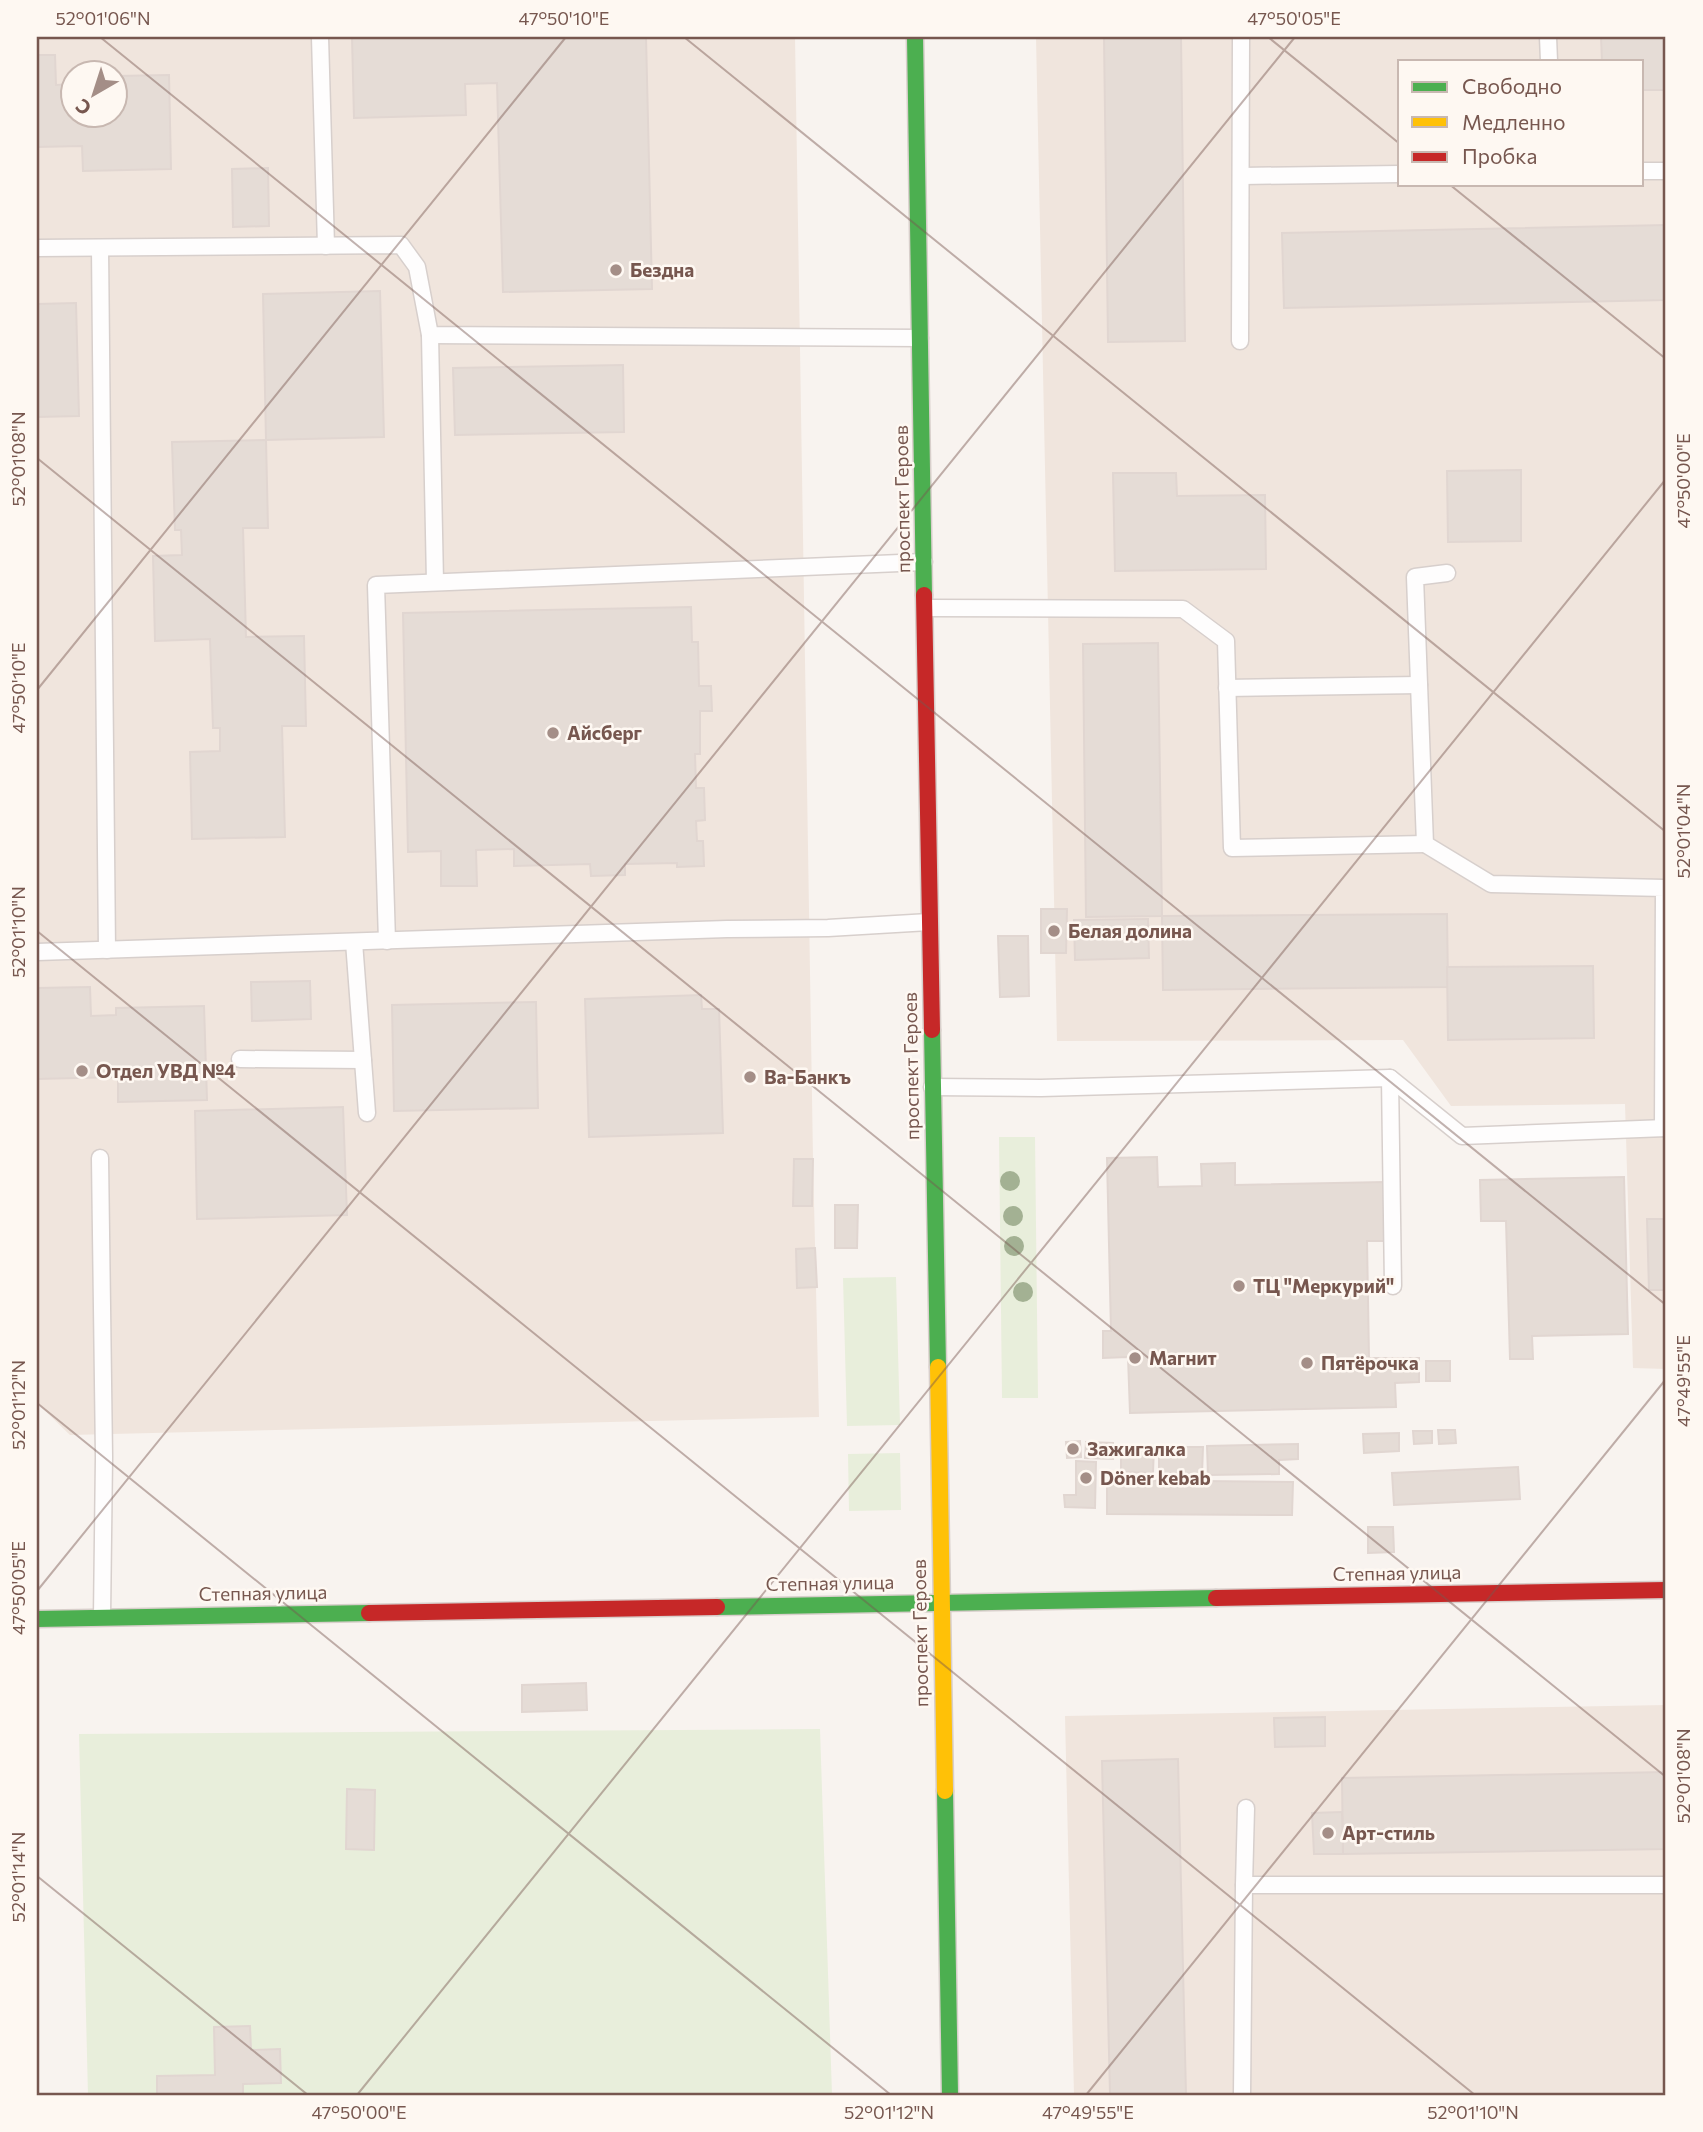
<svg xmlns="http://www.w3.org/2000/svg" width="1703" height="2132" font-family="Commissioner,sans-serif">
<style>
.residential{fill:#f0e5dd;fill-rule:evenodd}
.green{fill:#e8eedb}
.building{fill:#e5dcd6;stroke:#e1d6d1;stroke-width:2}
.lines{fill:none;stroke-linecap:round;stroke-linejoin:round}
.lane-casing{stroke:#d7cfcc;stroke-width:19}
.fast-casing{stroke:#d8cfcb;stroke-width:19}
.slow-casing{stroke:#d8cfcb;stroke-width:19}
.jam-casing{stroke:#d8cfcb;stroke-width:19}
.lane{stroke:#fefdfd;stroke-width:16}
.fast{stroke:#4caf50;stroke-width:16}
.slow{stroke:#ffc107;stroke-width:16}
.jam{stroke:#c62828;stroke-width:16}
.tree{fill:#a3b193}
.ticks{fill:none;stroke:#77574f;stroke-width:2;stroke-opacity:0.45}
.poi-dot{fill:#a48e87;stroke:#fef8f2;stroke-width:2.5}
.labels{text-anchor:middle;stroke-width:5;stroke-linejoin:round;paint-order:stroke}
.poi-label{font-size:19px;font-weight:bold;fill:#77574f;stroke:#fef8f2;text-anchor:start}
.street-label{font-size:19px;fill:#77574f;stroke:#fef8f2}
.neatline{fill:none;stroke:#77574f;stroke-width:2.5}
.ticks-label{font-size:18px;text-anchor:middle;fill:#77574f}
</style>
<rect width="100%" height="100%" fill="#f8f3ef"/>
<g class="residential">
<path d="M37 37H795L813 1159 819 1417 70 1435 37 1403ZM74 74H116V116H74Z"/>
<path d="M1036 37H1666V1369L1633 1368 1625 1104 1451 1106 1403 1040 1057 1041ZM1400 61H1642V184H1400Z"/>
<polygon points="1666,1705 1666,2095 1074,2095 1065,1716"/>
</g>
<g class="green">
<polygon points="999,1137 1035,1137 1038,1398 1002,1398"/>
<polygon points="896,1277 900,1425 847,1426 843,1278"/>
<polygon points="900,1453 901,1510 849,1511 848,1454"/>
<polygon points="820,1729 832,2095 88,2095 79,1734"/>
</g>
<g class="building">
<polygon points="352,37 646,37 652,289 503,292 497,83 465,84 466,115 354,118"/>
<polygon points="1104,37 1181,37 1185,341 1108,342"/>
<polygon points="1601,37 1666,37 1666,90 1642,90 1642,61 1602,61"/>
<polygon points="37,55 55,55 56,85 74,84 74,116 116,116 116,76 169,75 171,169 83,171 82,146 37,147"/>
<polygon points="268,168 269,226 233,227 232,169"/>
<polygon points="1666,225 1666,300 1284,308 1282,233"/>
<polygon points="380,291 384,437 266,440 263,294"/>
<polygon points="76,303 79,416 37,417 37,304"/>
<polygon points="623,365 624,432 455,435 453,368"/>
<polygon points="266,440 268,528 243,528 246,637 304,636 306,726 282,726 285,837 192,839 190,752 220,751 220,728 213,728 210,639 155,641 153,556 182,555 181,530 175,530 172,442"/>
<polygon points="1521,470 1521,541 1448,542 1447,471"/>
<polygon points="1113,473 1176,473 1177,496 1265,495 1266,569 1115,571"/>
<polygon points="691,607 692,642 698,642 699,686 711,686 712,711 700,711 700,754 695,754 696,788 704,788 705,820 696,821 697,841 703,841 704,866 677,867 677,863 625,864 625,875 591,876 590,864 514,866 514,849 476,850 477,886 441,886 441,851 408,852 403,613"/>
<polygon points="1158,643 1162,916 1086,917 1083,644"/>
<polygon points="1041,909 1067,909 1066,953 1041,953"/>
<polygon points="1447,914 1448,987 1163,990 1162,916"/>
<polygon points="1148,919 1149,958 1075,960 1074,920"/>
<polygon points="998,936 1028,936 1029,996 1000,997"/>
<polygon points="1593,966 1594,1038 1448,1040 1447,967"/>
<polygon points="310,981 311,1019 252,1021 251,982"/>
<polygon points="90,987 91,1016 116,1015 116,1008 204,1006 207,1100 118,1102 118,1077 37,1079 37,988"/>
<polygon points="701,995 702,1009 719,1009 723,1133 589,1137 585,999"/>
<polygon points="536,1002 538,1108 394,1111 392,1005"/>
<polygon points="343,1107 347,1215 197,1219 195,1111"/>
<polygon points="1157,1157 1158,1187 1202,1186 1201,1164 1235,1163 1235,1185 1385,1182 1386,1241 1367,1241 1369,1358 1419,1358 1419,1382 1395,1383 1396,1407 1130,1413 1128,1357 1103,1358 1103,1331 1111,1331 1107,1158"/>
<polygon points="794,1159 813,1159 812,1206 793,1206"/>
<polygon points="1624,1177 1628,1334 1532,1336 1533,1359 1510,1359 1506,1221 1481,1221 1480,1180"/>
<polygon points="835,1205 858,1205 857,1248 835,1248"/>
<polygon points="1647,1219 1666,1219 1666,1290 1649,1290"/>
<polygon points="815,1248 817,1287 797,1288 796,1249"/>
<rect x="1426" y="1361" width="24" height="20"/>
<polygon points="1438,1430 1455,1430 1456,1443 1439,1444"/>
<polygon points="1413,1431 1432,1431 1432,1443 1414,1444"/>
<polygon points="1399,1433 1399,1451 1364,1453 1363,1434"/>
<polygon points="1080,1441 1081,1457 1067,1458 1066,1442"/>
<polygon points="1086,1442 1113,1443 1113,1459 1085,1458"/>
<polygon points="1298,1444 1298,1459 1279,1460 1279,1474 1208,1475 1207,1446"/>
<polygon points="1121,1445 1154,1446 1153,1473 1121,1472"/>
<polygon points="1159,1447 1203,1447 1202,1474 1159,1473"/>
<polygon points="1076,1461 1096,1462 1095,1508 1065,1507 1064,1495 1076,1495"/>
<polygon points="1518,1467 1520,1499 1394,1505 1392,1473"/>
<polygon points="1107,1480 1293,1482 1292,1515 1107,1514"/>
<polygon points="1368,1527 1393,1527 1394,1552 1368,1553"/>
<polygon points="586,1683 587,1710 522,1712 522,1685"/>
<polygon points="1325,1717 1325,1746 1275,1747 1274,1718"/>
<polygon points="1178,1759 1186,2095 1110,2095 1102,1761"/>
<polygon points="1666,1772 1666,1849 1343,1854 1342,1778"/>
<polygon points="347,1789 375,1790 374,1850 346,1849"/>
<polygon points="1342,1812 1343,1854 1314,1854 1312,1813"/>
<polygon points="250,2026 251,2050 280,2049 281,2083 243,2084 243,2095 157,2095 157,2076 215,2075 214,2027"/>
</g>
<g class="lines">
<defs>
<g id="lane">
<polyline points="320,37 326,246"/>
<polyline points="1548,37 1549,61"/>
<polyline points="1642,171 1666,171"/>
<polyline points="1242,176 1400,174"/>
<polyline points="37,248 401,245 417,267 430,335 920,338"/>
<polyline points="100,248 107,950"/>
<polyline points="430,335 435,582"/>
<polyline points="1240,341 1241,37"/>
<polyline points="1447,573 1415,577 1425,844 1491,884 1664,888 1663,1128"/>
<polyline points="925,608 1183,609 1226,641 1232,848 1425,844"/>
<polyline points="1227,688 1419,685"/>
<polyline points="387,941 376,585 924,562"/>
<polyline points="354,942 367,1113"/>
<polyline points="37,952 727,929 828,928 929,922"/>
<polyline points="240,1059 363,1060"/>
<polyline points="1390,1078 1393,1286"/>
<polyline points="932,1087 1041,1088 1390,1078 1462,1136 1666,1128"/>
<polyline points="100,1158 104,1457 102,1617"/>
<polyline points="1244,1885 1246,1808"/>
<polyline points="1242,2095 1244,1885 1666,1885"/>
</g>
<g id="fast">
<polyline points="915,37 924,595"/>
<polyline points="932,1030 938,1367"/>
<polyline points="717,1607 1216,1598"/>
<polyline points="37,1619 369,1613"/>
<polyline points="945,1791 950,2095"/>
</g>
<polyline id="slow" points="938,1367 945,1791"/>
<g id="jam">
<polyline points="924,595 932,1030"/>
<polyline points="1216,1598 1666,1590"/>
<polyline points="369,1613 717,1607"/>
</g>
</defs>
<use href="#lane" class="lane-casing"/>
<use href="#fast" class="fast-casing"/>
<use href="#slow" class="slow-casing"/>
<use href="#jam" class="jam-casing"/>
<use href="#lane" class="lane"/>
<use href="#fast" class="fast"/>
<use href="#slow" class="slow"/>
<use href="#jam" class="jam"/>
</g>
<g class="tree">
<circle cx="1010" cy="1181" r="10"/>
<circle cx="1013" cy="1216" r="10"/>
<circle cx="1014" cy="1246" r="10"/>
<circle cx="1023" cy="1292" r="10"/>
</g>
<path class="ticks" d="M100 37 1666 1305M684 37 1666 832M1268 37 1400 144M1449 184 1666 359M37 458 1666 1777M37 690 566 37M37 931 1475 2095M37 1403 891 2095M37 1591 1295 37M37 1876 308 2095M357 2095 1666 479M1086 2095 1666 1379"/>
<g class="poi-dot">
<circle cx="616" cy="270" r="7"/>
<circle cx="553" cy="733" r="7"/>
<circle cx="1054" cy="931" r="7"/>
<circle cx="82" cy="1071" r="7"/>
<circle cx="750" cy="1077" r="7"/>
<circle cx="1239" cy="1286" r="7"/>
<circle cx="1135" cy="1358" r="7"/>
<circle cx="1307" cy="1363" r="7"/>
<circle cx="1073" cy="1449" r="7"/>
<circle cx="1086" cy="1478" r="7"/>
<circle cx="1328" cy="1833" r="7"/>
</g>
<g class="labels">
<g class="poi-label">
<text x="630" y="277">Бездна</text>
<text x="567" y="740">Айсберг</text>
<text x="1068" y="938">Белая долина</text>
<text x="96" y="1078">Отдел УВД №4</text>
<text x="764" y="1084">Ва-Банкъ</text>
<text x="1253" y="1293">ТЦ "Меркурий"</text>
<text x="1149" y="1365">Магнит</text>
<text x="1321" y="1370">Пятёрочка</text>
<text x="1087" y="1456">Зажигалка</text>
<text x="1100" y="1485">Döner kebab</text>
<text x="1342" y="1840">Арт-стиль</text>
</g>
<g class="street-label">
<text transform="translate(902 499) rotate(-91)" y="7">проспект Героев</text>
<text transform="translate(911 1066) rotate(-91)" y="7">проспект Героев</text>
<text transform="translate(1397 1573) rotate(-1)" y="7">Степная улица</text>
<text transform="translate(830 1583) rotate(-1)" y="7">Степная улица</text>
<text transform="translate(263 1593) rotate(-1)" y="7">Степная улица</text>
<text transform="translate(920 1633) rotate(-91)" y="7">проспект Героев</text>
</g>
</g>
<rect width="1703" height="2132" fill="none" stroke="#fef8f2" stroke-width="77"/>
<rect x="1398" y="60" width="245" height="126" fill="#fef8f2" stroke="#c8b8b1" stroke-width="2"/>
<rect x="1412" y="82" width="35" height="10" fill="#4caf50" stroke="#c8b8b1" stroke-width="2"/>
<text x="1462" y="94" font-size="21" fill="#77574f">Свободно</text>
<rect x="1412" y="117" width="35" height="10" fill="#ffc107" stroke="#c8b8b1" stroke-width="2"/>
<text x="1462" y="130" font-size="21" fill="#77574f">Медленно</text>
<rect x="1412" y="152" width="35" height="10" fill="#c62828" stroke="#c8b8b1" stroke-width="2"/>
<text x="1462" y="164" font-size="21" fill="#77574f">Пробка</text>
<g transform="translate(94 94) rotate(219)"><circle r="33" fill="#fef8f2" stroke="#c8b8b1" stroke-width="2"/>
<path d="M0-5L12 26L0 18L-12 26Z" fill="#a48e87"/>
<text y="-10" font-size="19" font-weight="bold" text-anchor="middle" fill="#77574f">С</text>
</g>
<rect x="38" y="38" width="1626" height="2056" class="neatline"/>
<g class="ticks-label">
<text x="103" y="25">52°01'06"N</text>
<text x="564" y="25">47°50'10"E</text>
<text x="1294" y="25">47°50'05"E</text>
<text transform="translate(19 459) rotate(-90)" y="6">52°01'08"N</text>
<text transform="translate(1684 481) rotate(-90)" y="6">47°50'00"E</text>
<text transform="translate(19 688) rotate(-90)" y="6">47°50'10"E</text>
<text transform="translate(1684 831) rotate(-90)" y="6">52°01'04"N</text>
<text transform="translate(19 932) rotate(-90)" y="6">52°01'10"N</text>
<text transform="translate(1684 1381) rotate(-90)" y="6">47°49'55"E</text>
<text transform="translate(19 1405) rotate(-90)" y="6">52°01'12"N</text>
<text transform="translate(19 1588) rotate(-90)" y="6">47°50'05"E</text>
<text transform="translate(1684 1776) rotate(-90)" y="6">52°01'08"N</text>
<text transform="translate(19 1877) rotate(-90)" y="6">52°01'14"N</text>
<text x="359" y="2119">47°50'00"E</text>
<text x="889" y="2119">52°01'12"N</text>
<text x="1088" y="2119">47°49'55"E</text>
<text x="1473" y="2119">52°01'10"N</text>
</g>
</svg>
